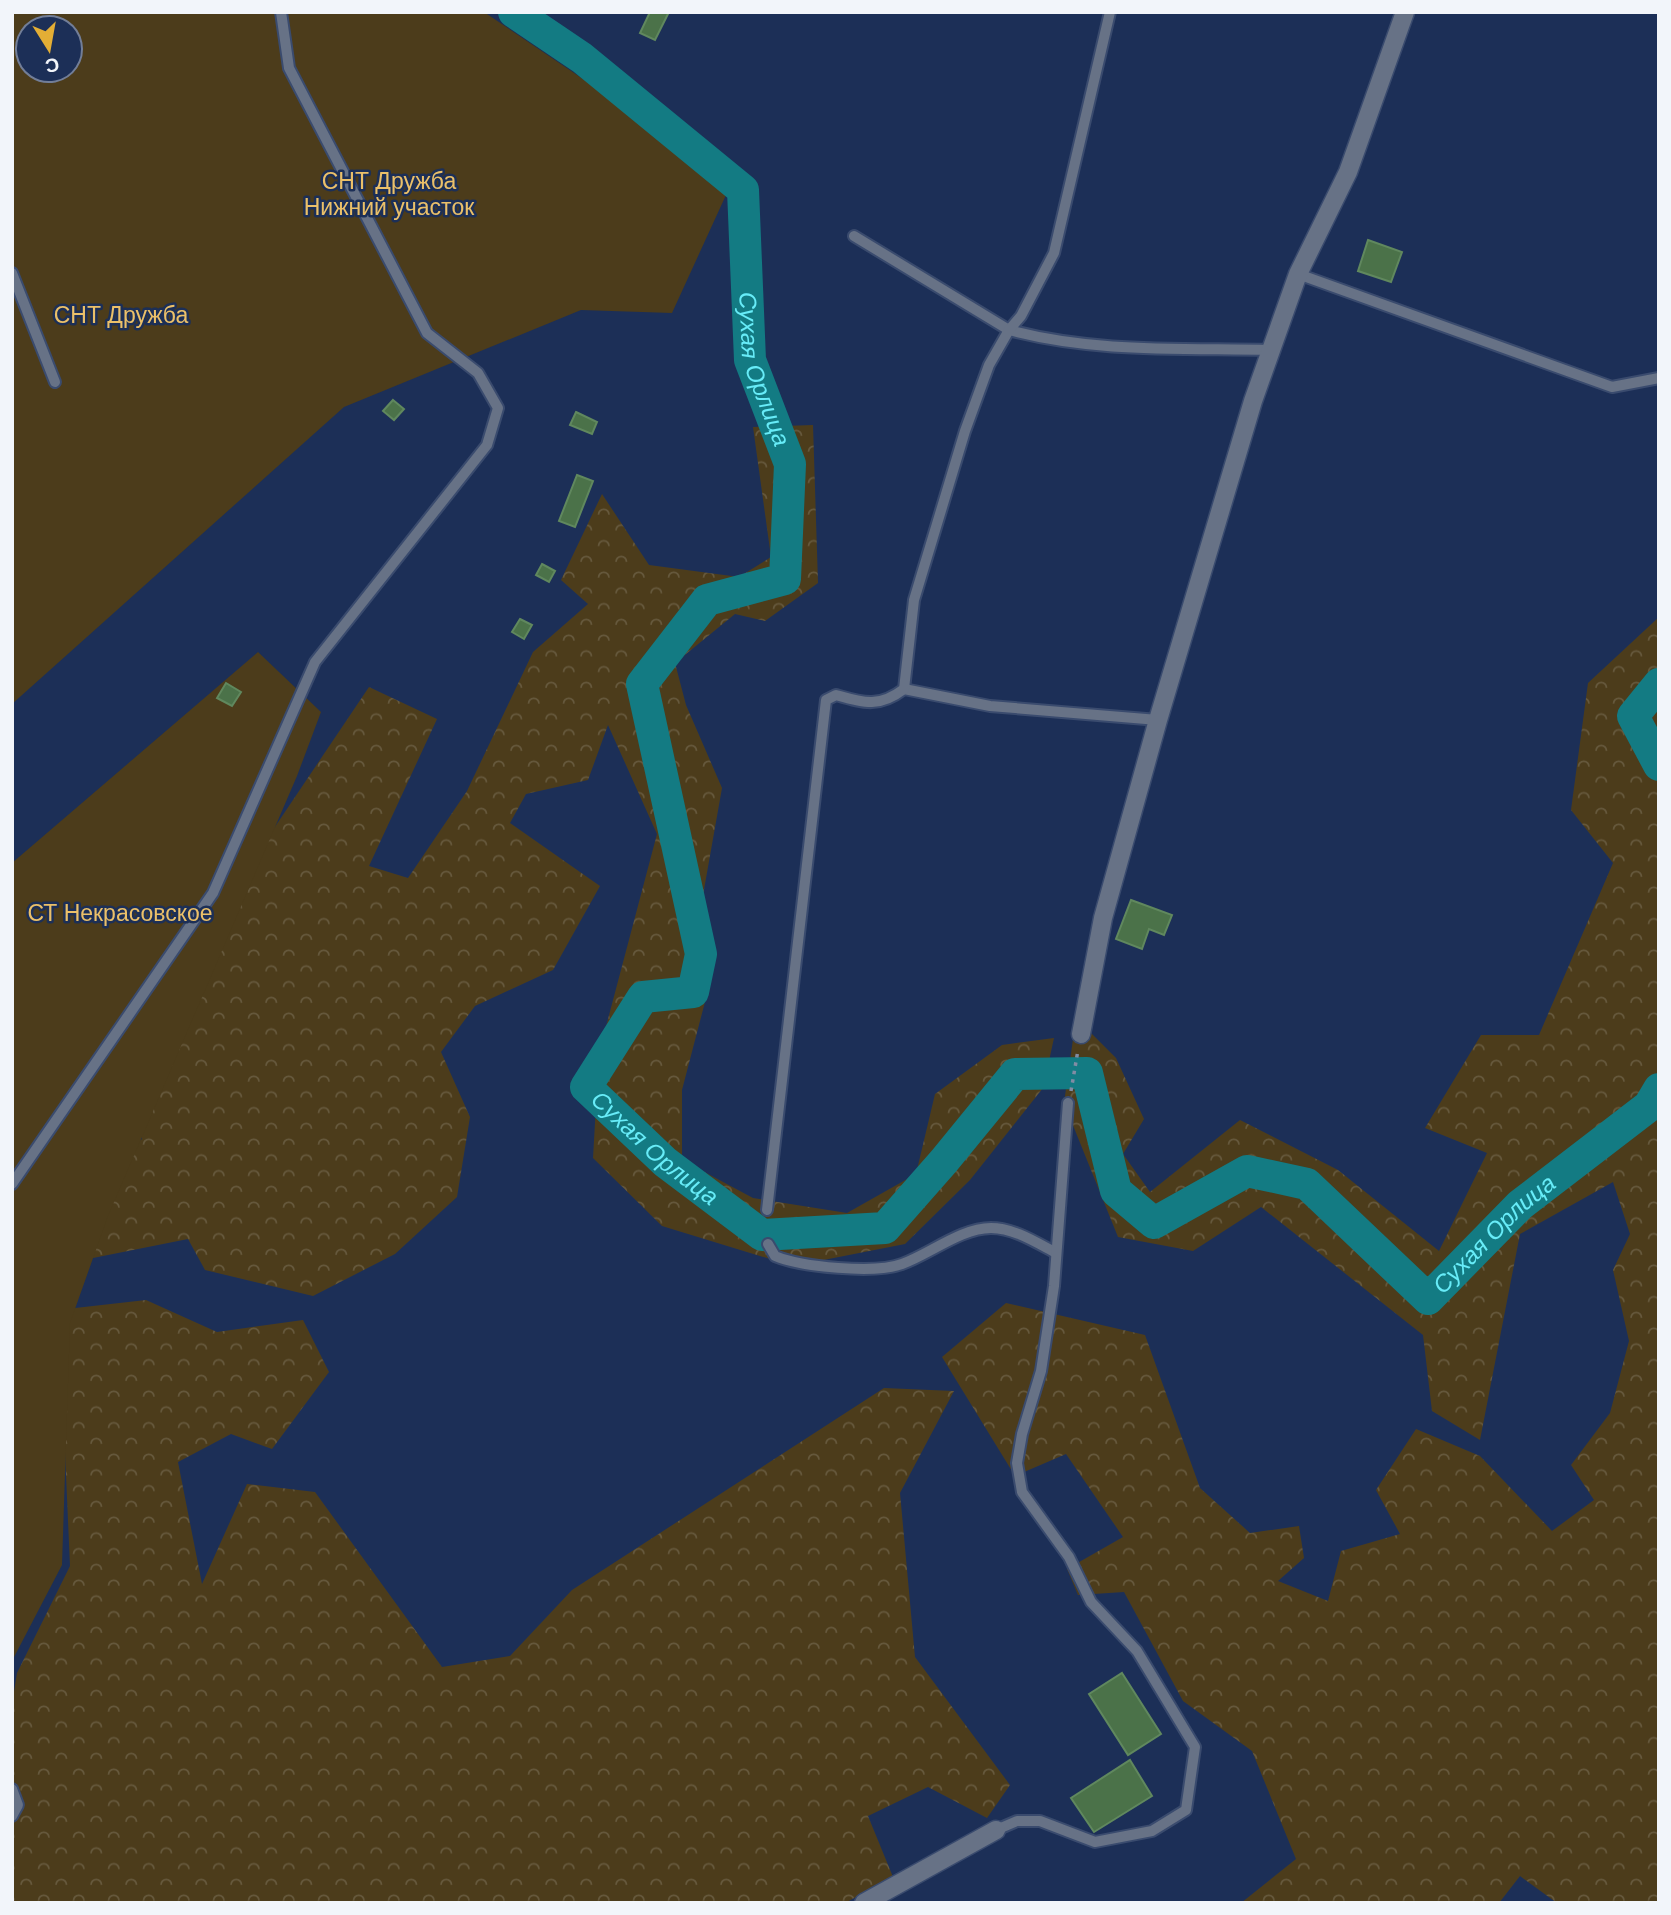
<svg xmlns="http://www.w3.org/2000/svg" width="1671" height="1915" font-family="Arial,sans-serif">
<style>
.forest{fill:url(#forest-crowns)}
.garden{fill:#4c3c1b;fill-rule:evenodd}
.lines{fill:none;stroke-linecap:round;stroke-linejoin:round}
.river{stroke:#137b83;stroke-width:32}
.building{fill:#4b7249;stroke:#60885e;stroke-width:2}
.service-casing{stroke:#3a4b6e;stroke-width:14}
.minor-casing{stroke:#3a4b6e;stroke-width:21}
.path{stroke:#818ca4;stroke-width:3.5;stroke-dasharray:3.5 5;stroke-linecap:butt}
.service{stroke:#677286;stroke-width:10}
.minor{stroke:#677286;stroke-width:18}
.labels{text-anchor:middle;stroke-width:5;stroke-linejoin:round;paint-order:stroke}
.park-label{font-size:23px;fill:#ebc069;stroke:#1c2f57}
.water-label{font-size:24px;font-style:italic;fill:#67ecf8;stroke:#1c2f57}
</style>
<defs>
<pattern id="forest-crowns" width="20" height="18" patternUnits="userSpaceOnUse" patternTransform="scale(1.75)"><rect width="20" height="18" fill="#4c3c1b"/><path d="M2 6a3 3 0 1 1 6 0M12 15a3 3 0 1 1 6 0" fill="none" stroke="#66593d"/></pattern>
</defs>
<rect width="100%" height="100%" fill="#1c2f57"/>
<g class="forest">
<polygon points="813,425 818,583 765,621 735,614 675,663 686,705 722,788 697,929 706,998 682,1090 682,1160 753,1198 847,1213 916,1174 935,1094 1002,1045 1054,1038 1043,1088 970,1180 905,1244 793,1266 662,1226 593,1158 599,1053 657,834 608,725 588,780 526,794 510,823 600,886 553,970 475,1006 441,1052 470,1117 457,1197 395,1254 313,1296 205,1270 188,1239 93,1258 60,1201 142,1139 118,1060 369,687 437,719 369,866 408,878 467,791 533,652 588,604 561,580 602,494 649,565 739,577 771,557 753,427"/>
<polygon points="1659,617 1659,1903 1557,1903 1520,1876 1499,1903 1241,1903 1296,1859 1252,1751 1183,1701 1124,1592 1078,1595 1067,1569 1123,1537 1066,1454 1015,1476 942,1357 1006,1303 1145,1335 1200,1488 1250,1533 1299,1526 1304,1558 1278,1581 1328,1601 1341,1551 1400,1534 1376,1490 1416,1429 1480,1456 1552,1531 1594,1500 1571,1465 1610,1413 1629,1341 1613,1270 1630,1234 1613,1182 1520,1234 1480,1440 1432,1411 1423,1335 1261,1207 1193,1251 1118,1237 1064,1103 1076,1018 1116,1058 1144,1119 1123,1154 1150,1192 1240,1120 1338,1170 1439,1251 1487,1153 1425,1128 1481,1035 1539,1035 1613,863 1571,810 1588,683"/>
<polygon points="146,1300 217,1332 303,1320 329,1372 272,1449 231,1434 178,1462 202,1584 247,1484 315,1492 442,1667 510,1656 572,1590 884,1388 954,1391 900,1493 915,1657 1010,1785 987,1818 928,1787 868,1816 893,1877 845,1903 12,1903 12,1704 17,1673 70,1566 65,1452 40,1312"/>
</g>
<g class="garden">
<path d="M12 12H484L639 117 726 195 672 313 581 310 344 407 12 704ZM28 28H70V70H28Z"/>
<polygon points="258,652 321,712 297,776 108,1216 70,1323 62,1565 12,1661 12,863"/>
</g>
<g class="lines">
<g class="river">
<path id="s1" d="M514 12 582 58 743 190 750 360 790 464 785 579 707 600 642 684 701 954 693 992 643 997 586 1087 665 1162 762 1235 885 1228 944 1161 1015 1074 1087 1073 1116 1191 1154 1223 1247 1171 1307 1184 1428 1299 1520 1205 1649 1106 1659 1089"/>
<polyline points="1659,684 1633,716 1659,765"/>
</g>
</g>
<g class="building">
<polygon points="650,12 669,12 655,40 640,33"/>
<polygon points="1368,240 1402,252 1391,282 1358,271"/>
<polygon points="393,400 404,409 394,420 383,411"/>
<polygon points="576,412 597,422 592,434 570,425"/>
<polygon points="577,475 593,481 575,527 559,521"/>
<polygon points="542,564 555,571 549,582 536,575"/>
<polygon points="520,619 532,625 524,639 512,632"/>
<polygon points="226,683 241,692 232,706 217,698"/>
<polygon points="1131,900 1172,915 1164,935 1149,929 1142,949 1116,939"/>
<polygon points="1122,1673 1161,1734 1128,1755 1089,1694"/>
<polygon points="1130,1760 1152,1796 1094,1832 1071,1798"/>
</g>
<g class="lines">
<defs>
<g id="service">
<path d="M854 236 1009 330C1094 353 1183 348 1270 350"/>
<polyline points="12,273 55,382"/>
<polyline points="1298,274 1612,387 1659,378"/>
<polyline points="904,689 990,706 1158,720"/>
<polyline points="12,1184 213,893 315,662 487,445 498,408 478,373 427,333 289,68 281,12"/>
<path d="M767 1210 826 700 836 695C864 703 879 708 904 689L914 600 965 431 989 365 1009 330 1021 316 1054 253 1110 12"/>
<path d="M768 1244 775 1256C801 1267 875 1274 902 1264 930 1254 961 1228 991 1228 1014 1228 1037 1243 1056 1253"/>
<polyline points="12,1789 18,1805 12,1816"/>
<polyline points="996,1830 1017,1821 1040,1821 1095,1842 1152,1831 1186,1810 1195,1747 1137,1651 1091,1602 1069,1557 1022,1492 1017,1463 1022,1434 1041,1371 1054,1286 1068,1103"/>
</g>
<g id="minor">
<polyline points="1081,1034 1103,918 1158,720 1253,401 1298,274 1348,172 1405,12"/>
<polyline points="864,1903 996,1830"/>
</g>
</defs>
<use href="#service" class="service-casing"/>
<use href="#minor" class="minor-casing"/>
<polyline class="path" points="1071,1091 1078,1050"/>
<use href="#service" class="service"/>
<use href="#minor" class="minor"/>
</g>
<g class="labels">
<g class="park-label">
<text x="389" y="189">СНТ Дружба<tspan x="389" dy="26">Нижний участок</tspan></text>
<text x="121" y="323">СНТ Дружба</text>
<text x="120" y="921">СТ Некрасовское</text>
</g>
<g class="water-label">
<text dy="8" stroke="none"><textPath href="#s1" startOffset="472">Сухая Орлица</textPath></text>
<text dy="8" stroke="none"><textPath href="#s1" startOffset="1438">Сухая Орлица</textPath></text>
<text dy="8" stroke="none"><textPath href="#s1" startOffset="2572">Сухая Орлица</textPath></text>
</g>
</g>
<rect width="1671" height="1915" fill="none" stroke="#f2f5fa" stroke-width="28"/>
<g transform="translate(49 49) rotate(169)"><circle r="33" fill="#1c2f57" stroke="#727e98" stroke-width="2"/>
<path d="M0-5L12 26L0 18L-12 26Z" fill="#e3ae35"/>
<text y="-10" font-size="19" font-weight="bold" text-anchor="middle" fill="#f2f5fa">С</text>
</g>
</svg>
